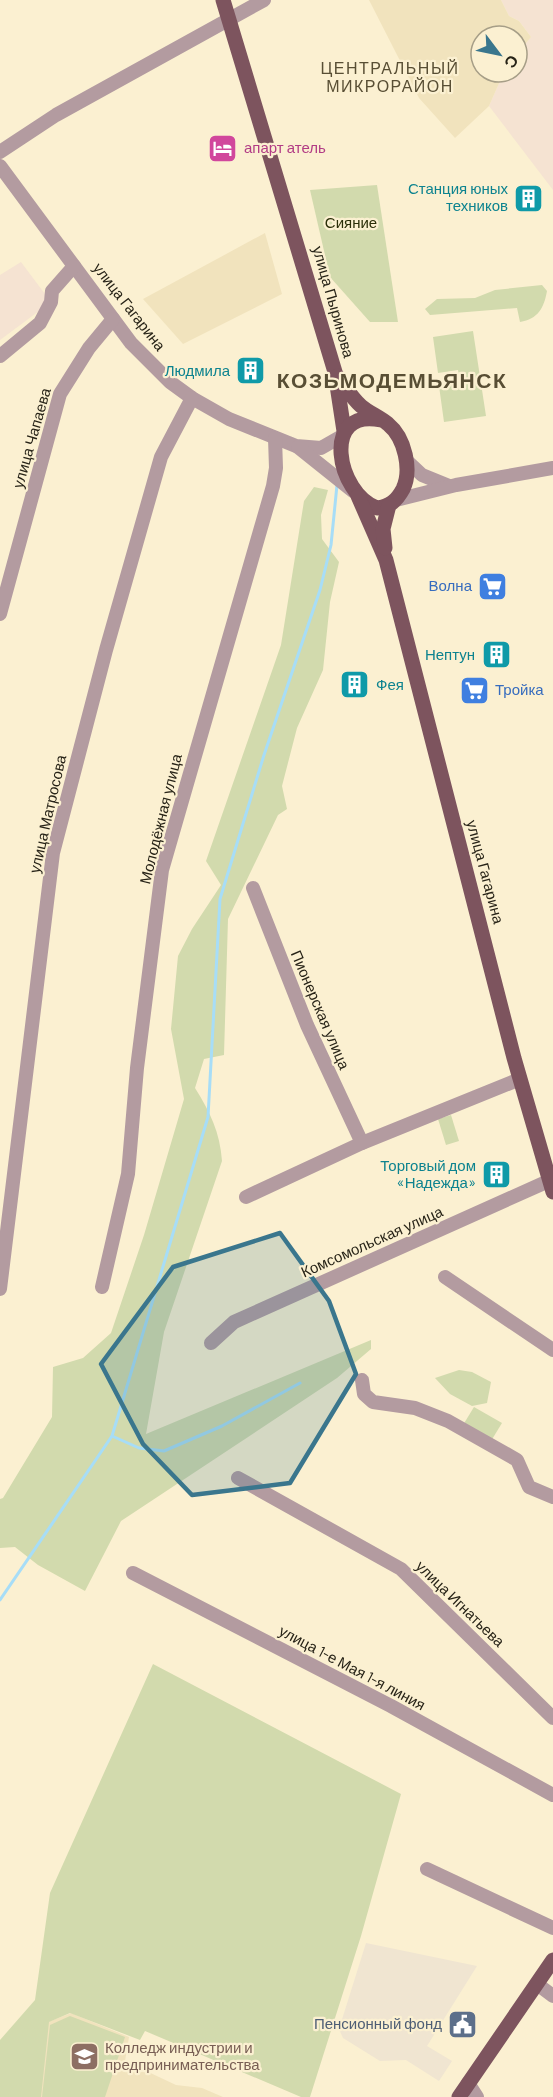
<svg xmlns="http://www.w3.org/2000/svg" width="553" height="2097" font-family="Barlow,sans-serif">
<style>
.commercial{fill:#f0e5d1}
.industrial{fill:#f5e3d2}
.built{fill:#f1e3bd}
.green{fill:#d2daad}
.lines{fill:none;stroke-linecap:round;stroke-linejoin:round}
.stream{stroke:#a7ddf7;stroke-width:3}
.minor{stroke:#b39ba0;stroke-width:14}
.major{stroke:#7d545e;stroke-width:15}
.marked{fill:#3a768d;fill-opacity:0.2;stroke:#3a768d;stroke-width:4.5;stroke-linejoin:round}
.labels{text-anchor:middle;stroke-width:4.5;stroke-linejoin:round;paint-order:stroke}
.hotel-label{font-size:15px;fill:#b23c85;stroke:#fbf0d1;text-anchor:start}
.culture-label{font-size:15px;fill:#0d838f;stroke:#fbf0d1;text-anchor:end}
.park-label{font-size:15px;fill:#2a2e08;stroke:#fbf0d1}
.street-label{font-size:15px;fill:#272317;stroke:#fbf0d1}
.shop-label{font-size:15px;fill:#366cbe;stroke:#fbf0d1;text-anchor:end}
.service-label{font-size:15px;fill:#4e5e75;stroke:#fbf0d1;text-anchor:end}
.education-label{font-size:15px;fill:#785e54;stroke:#fbf0d1;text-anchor:start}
.neighbourhood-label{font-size:16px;letter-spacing:1.5px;fill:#584e34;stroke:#fbf0d1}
.district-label{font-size:21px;font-weight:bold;letter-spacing:1.5px;fill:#584e34;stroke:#fbf0d1}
</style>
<rect width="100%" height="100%" fill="#fbf0d1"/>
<polygon class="commercial" points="366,1943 477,1966 427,2046 452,2061 439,2081 406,2060 380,2061 343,2038 339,2029"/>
<g class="industrial">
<polygon points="501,0 553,0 553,190 489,106 504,72 517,72 517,54 531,37 519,21 509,16"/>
<polygon points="21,262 51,302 0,340 0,275"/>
</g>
<g class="built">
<polygon points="369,0 501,0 509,16 519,21 531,37 517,54 517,36 481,36 481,72 504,72 489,106 455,138 419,98"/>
<polygon points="265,233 282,294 183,344 143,299"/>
<polygon points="71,2013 129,2037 125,2061 176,2085 202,2088 223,2097 38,2097 48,2022"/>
</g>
<g class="green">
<polygon points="377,185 398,322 370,322 330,277 310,190"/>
<path d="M542 285 547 291C544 308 538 319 520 322L517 308 430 315 425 309 437 299 475 298 495 290Z"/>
<polygon points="473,331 486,416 444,422 439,386 460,382 458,370 438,373 433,337"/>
<path d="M314 487 328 490 321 515 322 539 339 562 330 602 323 670 297 728 282 786 287 809 278 815 228 919 224 1055 204 1059 195 1088C210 1112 220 1132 222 1161L164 1332 146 1434 371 1340V1349L337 1378 121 1521 85 1591 38 1565 15 1547 0 1548V1499L3 1498 52 1417 53 1367 83 1358 111 1333 144 1235 184 1099 171 1029 178 956 192 929 221 885 206 861 281 645 304 501Z"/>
<polygon points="451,1115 459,1141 446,1145 438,1119"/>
<polygon points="459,1370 472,1372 491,1382 487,1403 472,1406 450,1394 435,1378"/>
<polygon points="474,1407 502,1423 491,1441 463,1425"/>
<polygon points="153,1664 401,1794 361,1936 310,2097 301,2097 145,2031 140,2040 70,2013 49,2022 41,2097 0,2097 0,2040 35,2000 50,1893"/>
<polygon points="70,2016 125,2037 105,2097 42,2097 50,2025"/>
</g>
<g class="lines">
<g class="stream">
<polyline points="112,1436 139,1448 164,1451 222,1426 300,1383"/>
<polyline points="0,1600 112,1436 208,1117 220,899 264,755 320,590 331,545 337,485"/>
</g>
<g class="minor">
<polyline points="0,152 56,115 264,0"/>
<polyline points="0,166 131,343 170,382 192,398 229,419 296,446 321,448 342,436"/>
<polyline points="0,356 40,323 51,302 52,291 74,266"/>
<polyline points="298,447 353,491"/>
<polyline points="406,460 422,475 449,486"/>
<polyline points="396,500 456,485 553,468"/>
<polyline points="0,614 60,394 89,348 113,319"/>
<polyline points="253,888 307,1025 362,1143"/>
<polyline points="246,1197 362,1143 520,1079"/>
<polyline points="445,1277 553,1350"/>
<polyline points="102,1287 128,1174 137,1068 162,870 273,486 276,468 275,438"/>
<polyline points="0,1289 53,853 106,650 161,457 192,398"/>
<polyline points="211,1343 234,1322 553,1179"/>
<polyline points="362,1380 364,1394 373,1402 415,1408 448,1421 517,1460 529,1487 553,1497"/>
<polyline points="238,1478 401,1569 553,1718"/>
<polyline points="133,1573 391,1706 553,1795"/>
<polyline points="427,1869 553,1928"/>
<polyline points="537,1984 553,1996"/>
<polyline points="468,2083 477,2097"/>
</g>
<g class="major">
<polyline points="223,0 335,372 344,431"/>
<path d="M337 376C345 386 351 397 361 406 369 413 380 417 388 424 405 438 412 470 403 489 397 500 390 507 377 508 337 494 320 407 381 420"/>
<polyline points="358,496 386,560 514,1058 553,1192"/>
<polyline points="385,548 383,529 389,505"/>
<polyline points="459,2097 553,1960"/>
</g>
</g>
<path class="marked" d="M280 1233 329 1301 356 1374 290 1483 192 1495 143 1444 101 1364 173 1267Z"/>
<defs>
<symbol id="hotel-square" viewBox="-11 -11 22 22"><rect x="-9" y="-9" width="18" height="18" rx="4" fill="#d1479c" stroke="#fbf0d1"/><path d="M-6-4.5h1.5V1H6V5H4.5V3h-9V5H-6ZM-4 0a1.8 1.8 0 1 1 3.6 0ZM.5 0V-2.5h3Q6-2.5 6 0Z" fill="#fff"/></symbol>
<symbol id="building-square" viewBox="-11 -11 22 22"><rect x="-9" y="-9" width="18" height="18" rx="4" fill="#0f9aa8" stroke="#fbf0d1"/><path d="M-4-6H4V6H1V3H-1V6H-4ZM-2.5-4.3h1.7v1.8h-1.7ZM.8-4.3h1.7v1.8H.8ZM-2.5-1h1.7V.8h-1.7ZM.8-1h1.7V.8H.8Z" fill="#fff"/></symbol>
<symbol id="supermarket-square" viewBox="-11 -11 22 22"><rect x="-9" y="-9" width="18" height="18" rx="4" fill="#3f7fe0" stroke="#fbf0d1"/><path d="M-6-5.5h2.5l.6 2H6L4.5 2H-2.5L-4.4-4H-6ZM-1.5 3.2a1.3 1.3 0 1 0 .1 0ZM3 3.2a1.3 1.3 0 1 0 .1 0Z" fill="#fff"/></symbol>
<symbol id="civic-square" viewBox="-11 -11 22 22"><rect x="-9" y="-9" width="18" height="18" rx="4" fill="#5c6f8a" stroke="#fbf0d1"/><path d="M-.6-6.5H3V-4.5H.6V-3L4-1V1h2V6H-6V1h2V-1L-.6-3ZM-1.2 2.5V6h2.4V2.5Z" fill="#fff"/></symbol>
<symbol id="school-square" viewBox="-11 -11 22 22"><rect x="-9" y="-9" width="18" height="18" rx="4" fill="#8d6e63" stroke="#fbf0d1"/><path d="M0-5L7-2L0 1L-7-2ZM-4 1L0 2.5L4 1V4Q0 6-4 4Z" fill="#fff"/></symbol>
</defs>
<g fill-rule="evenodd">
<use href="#hotel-square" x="206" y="132" width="33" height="33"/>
<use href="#building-square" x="512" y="182" width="33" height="33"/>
<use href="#building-square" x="234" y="354" width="33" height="33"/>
<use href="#supermarket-square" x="476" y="570" width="33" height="33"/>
<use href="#building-square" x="480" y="638" width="33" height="33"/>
<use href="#building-square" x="338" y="668" width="33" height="33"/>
<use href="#supermarket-square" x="458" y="674" width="33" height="33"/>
<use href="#building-square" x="480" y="1158" width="33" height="33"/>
<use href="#civic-square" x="446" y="2008" width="33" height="33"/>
<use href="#school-square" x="68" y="2040" width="33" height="33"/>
</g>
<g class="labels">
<g class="hotel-label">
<text x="244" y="153">апарт атель</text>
</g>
<g class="culture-label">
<text x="508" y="194">Станция юных<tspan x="508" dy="17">техников</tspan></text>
<text x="230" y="376">Людмила</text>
<text x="475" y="660">Нептун</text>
<text x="376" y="690" text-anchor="start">Фея</text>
<text x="476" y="1171">Торговый дом<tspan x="476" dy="17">«Надежда»</tspan></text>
</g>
<g class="park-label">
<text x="351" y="228">Сияние</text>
</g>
<g class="street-label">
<text transform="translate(333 302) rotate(74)" y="5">улица Пыринова</text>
<text transform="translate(129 307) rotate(52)" y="5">улица Гагарина</text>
<text transform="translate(32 438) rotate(-74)" y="5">улица Чапаева</text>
<text transform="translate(48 814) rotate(-77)" y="5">улица Матросова</text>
<text transform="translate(161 819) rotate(-76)" y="5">Молодёжная улица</text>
<text transform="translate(485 872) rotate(75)" y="5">улица Гагарина</text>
<text transform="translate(320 1010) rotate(67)" y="5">Пионерская улица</text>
<text transform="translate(372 1242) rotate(-24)" y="5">Комсомольская улица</text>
<text transform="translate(460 1604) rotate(44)" y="5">улица Игнатьева</text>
<text transform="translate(352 1668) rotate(28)" y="5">улица 1-е Мая 1-я линия</text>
</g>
<g class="shop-label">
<text x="472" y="591">Волна</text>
<text x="495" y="695" text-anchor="start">Тройка</text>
</g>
<g class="service-label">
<text x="442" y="2029">Пенсионный фонд</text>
</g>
<g class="education-label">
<text x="105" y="2053">Колледж индустрии и<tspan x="105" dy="17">предпринимательства</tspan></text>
</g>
<g class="neighbourhood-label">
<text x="390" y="74">ЦЕНТРАЛЬНЫЙ<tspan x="390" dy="18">МИКРОРАЙОН</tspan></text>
</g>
<g class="district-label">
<text x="392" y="388">КОЗЬМОДЕМЬЯНСК</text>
</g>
</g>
<g transform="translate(499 54) rotate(122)"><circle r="28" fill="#fbf0d1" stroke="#a69e87" stroke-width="1.5"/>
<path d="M0-4.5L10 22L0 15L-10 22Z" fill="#3a768d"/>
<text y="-9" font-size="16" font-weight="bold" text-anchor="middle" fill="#272317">С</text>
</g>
</svg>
